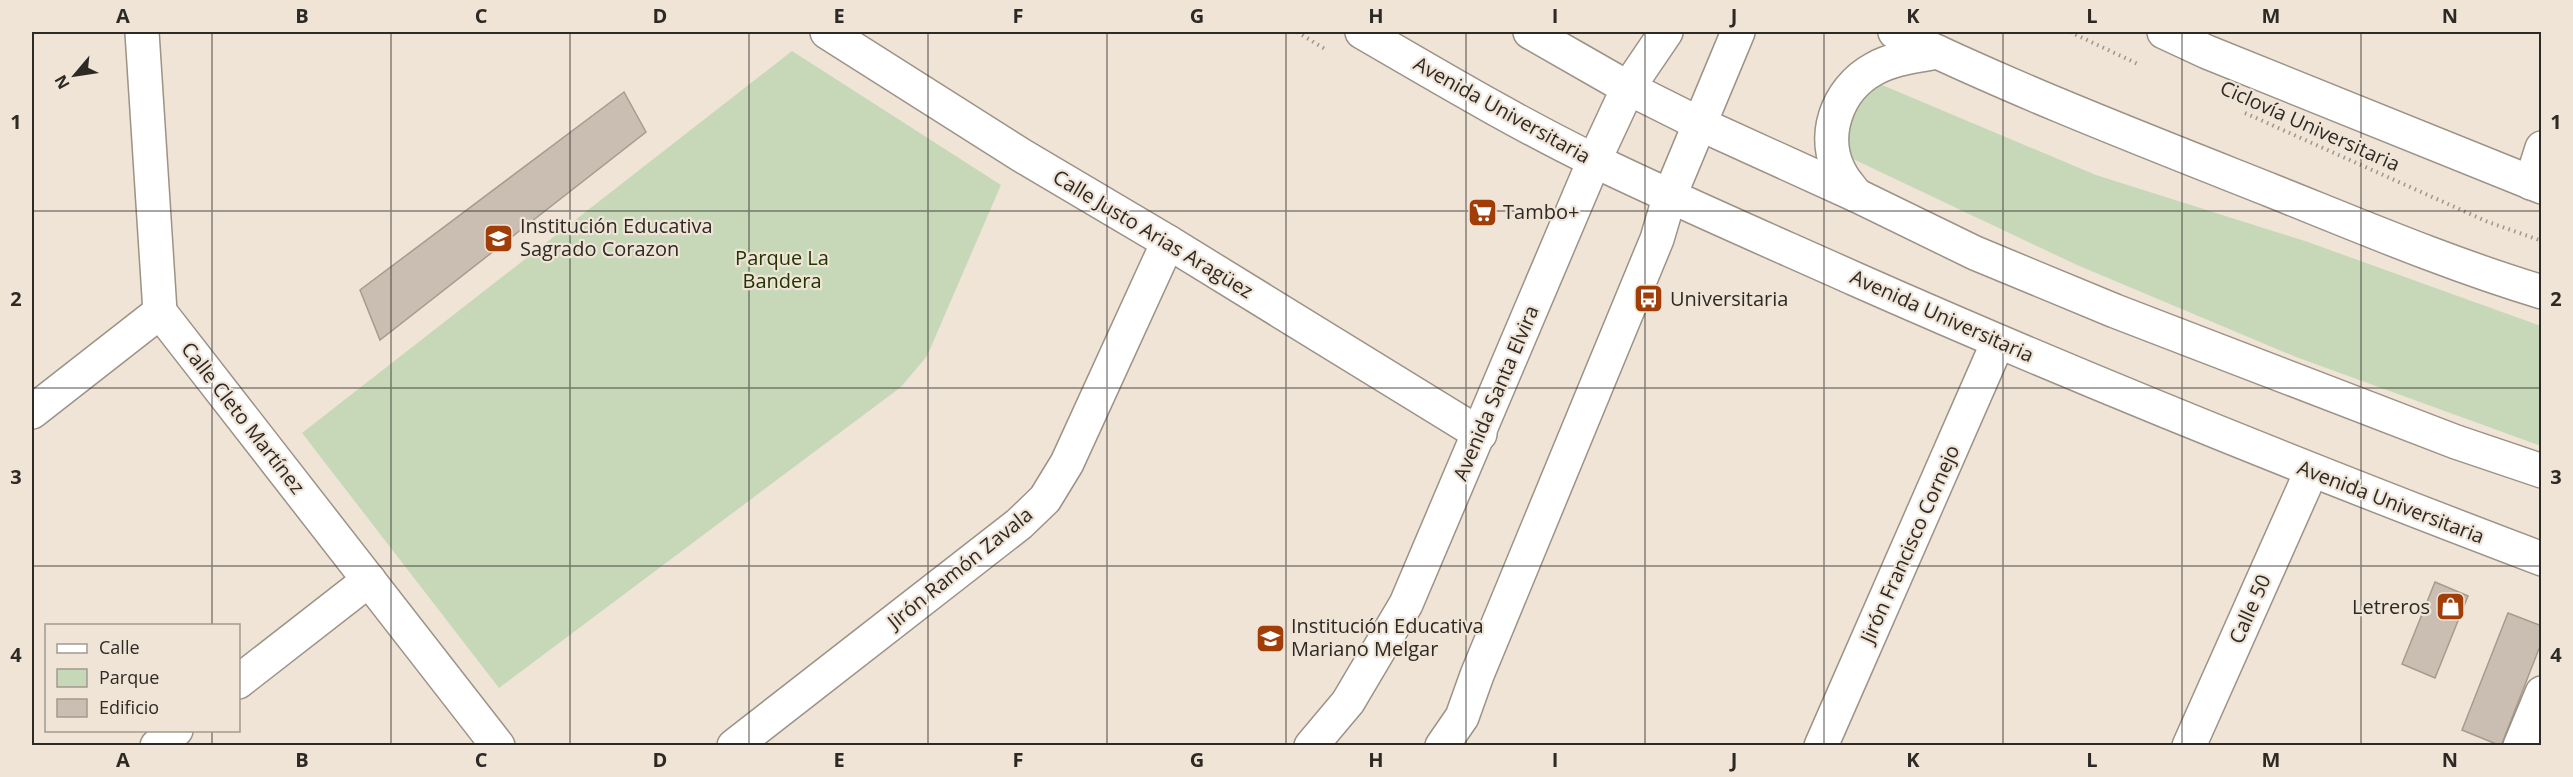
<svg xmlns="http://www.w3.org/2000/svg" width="2573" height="777" font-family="'Open Sans',sans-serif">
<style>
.green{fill:#c7d8b8}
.building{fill:#cabeb2;stroke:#a59b8f;stroke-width:1.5}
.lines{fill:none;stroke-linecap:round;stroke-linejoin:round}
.minor-casing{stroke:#9c9286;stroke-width:36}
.major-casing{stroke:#9c9286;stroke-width:36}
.path{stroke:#9e968c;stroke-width:4;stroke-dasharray:1.5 4.5;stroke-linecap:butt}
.minor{stroke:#fff;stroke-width:33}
.major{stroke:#fff;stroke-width:33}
.grid{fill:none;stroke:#2d2924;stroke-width:1.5;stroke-opacity:0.55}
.labels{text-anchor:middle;stroke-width:4.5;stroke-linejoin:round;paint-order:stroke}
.street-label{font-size:20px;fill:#2d2924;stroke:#f0e4d7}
.poi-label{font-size:20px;fill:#2d2924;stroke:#f0e4d7;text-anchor:start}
.park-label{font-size:20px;fill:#203601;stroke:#f0e4d7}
.neatline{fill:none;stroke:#2d2924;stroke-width:2}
.grid-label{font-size:20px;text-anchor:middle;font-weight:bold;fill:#2d2924}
</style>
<rect width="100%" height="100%" fill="#f0e4d7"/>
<g class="green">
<polygon points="792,51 1001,185 927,356 901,387 499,688 302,433"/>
<polygon points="1882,85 2096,175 2305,241 2541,326 2541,446 2296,357 2077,265 1853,159 1846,146 1845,113 1866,90"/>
</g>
<g class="building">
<polygon points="624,92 646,132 380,340 360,290"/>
<polygon points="2435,582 2468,596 2435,678 2402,664"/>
<polygon points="2508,613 2542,626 2542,641 2501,746 2462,730"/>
</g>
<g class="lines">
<defs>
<g id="minor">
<polyline points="142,32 160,312 498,746"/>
<polyline points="827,32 1021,155 1168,242 1480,434"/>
<polyline points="2531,183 2542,148"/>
<polyline points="32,412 160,312"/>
<polyline points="238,682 369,580"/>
<polyline points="157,746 176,730"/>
<polyline points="734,746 1019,524 1045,499 1067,463 1168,242"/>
<polyline points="1311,746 1348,702 1406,604 1594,161 1628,88 1666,32"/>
<polyline points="1442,746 1462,717 1477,675 1657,239 1670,195 1738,32"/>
<polyline points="1821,746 1998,342"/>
<polyline points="2189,746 2311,472"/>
<polyline points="2520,746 2542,693"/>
</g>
<g id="major">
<path d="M1362 32C1438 76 1515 122 1595 161 1680 202 1768 240 1855 279 2081 379 2310 471 2542 559"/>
<polyline points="1530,32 1628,88 1700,124 1856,195 1975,253 2115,311 2456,442 2542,471"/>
<path d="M1895 32C2017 91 2144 140 2270 190 2360 226 2449 264 2542 292"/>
<polyline points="2164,32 2207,52 2542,187"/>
<path d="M1856 195C1852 189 1846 183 1842 176 1819 138 1837 89 1874 69 1893 58 1917 56 1937 52"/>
</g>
</defs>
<use href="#minor" class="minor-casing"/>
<use href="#major" class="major-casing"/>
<g class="path">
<polyline points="1297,32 1325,49"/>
<polyline points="2070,32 2140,65"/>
<polyline points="2245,113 2488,222 2542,241"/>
</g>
<use href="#minor" class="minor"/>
<use href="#major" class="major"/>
</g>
<path class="grid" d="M212 32V626M391 32V746M570 32V746M749 32V746M928 32V746M1107 32V746M1286 32V746M1466 32V746M1645 32V746M1824 32V746M2003 32V746M2182 32V746M2361 32V746M32 211H2542M32 388H2542M32 566H2542M212 730V746"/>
<defs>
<symbol id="supermarket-square" viewBox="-11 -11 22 22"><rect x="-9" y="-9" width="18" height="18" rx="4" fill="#a13d06" stroke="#f0e4d7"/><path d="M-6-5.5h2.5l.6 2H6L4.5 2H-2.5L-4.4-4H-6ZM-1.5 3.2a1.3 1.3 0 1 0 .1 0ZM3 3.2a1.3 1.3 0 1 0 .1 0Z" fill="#fff"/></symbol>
<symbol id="school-square" viewBox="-11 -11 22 22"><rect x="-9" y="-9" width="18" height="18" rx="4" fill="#a13d06" stroke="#f0e4d7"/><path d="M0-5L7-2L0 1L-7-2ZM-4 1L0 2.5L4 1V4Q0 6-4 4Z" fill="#fff"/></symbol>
<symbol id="bus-square" viewBox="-11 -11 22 22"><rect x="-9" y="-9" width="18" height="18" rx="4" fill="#a13d06" stroke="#f0e4d7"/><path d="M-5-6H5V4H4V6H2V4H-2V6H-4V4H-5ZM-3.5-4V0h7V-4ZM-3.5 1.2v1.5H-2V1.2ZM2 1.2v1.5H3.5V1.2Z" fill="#fff"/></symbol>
<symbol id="shop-square" viewBox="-11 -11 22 22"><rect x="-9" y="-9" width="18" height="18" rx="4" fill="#a13d06" stroke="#f0e4d7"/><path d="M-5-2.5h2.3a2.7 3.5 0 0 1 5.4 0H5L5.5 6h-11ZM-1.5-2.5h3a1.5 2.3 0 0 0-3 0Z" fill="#fff"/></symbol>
</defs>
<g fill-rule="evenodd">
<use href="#supermarket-square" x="1466" y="196" width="33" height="33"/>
<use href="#school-square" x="482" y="222" width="33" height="33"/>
<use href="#bus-square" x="1632" y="282" width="33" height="33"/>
<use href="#shop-square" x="2434" y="590" width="33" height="33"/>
<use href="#school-square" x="1254" y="622" width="33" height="33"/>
</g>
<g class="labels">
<g class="street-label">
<text transform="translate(1502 110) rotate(29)" y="7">Avenida Universitaria</text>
<text transform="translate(2310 126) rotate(24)" y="7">Ciclovía Universitaria</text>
<text transform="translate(1153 234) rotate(31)" y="7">Calle Justo Arias Aragüez</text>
<text transform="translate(1942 316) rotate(24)" y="7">Avenida Universitaria</text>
<text transform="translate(1496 393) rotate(-67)" y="7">Avenida Santa Elvira</text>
<text transform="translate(243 418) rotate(52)" y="7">Calle Cleto Martínez</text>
<text transform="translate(2391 502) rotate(21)" y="7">Avenida Universitaria</text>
<text transform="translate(1910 544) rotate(-66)" y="7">Jirón Francisco Cornejo</text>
<text transform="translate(960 568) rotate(-39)" y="7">Jirón Ramón Zavala</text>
<text transform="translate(2250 609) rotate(-66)" y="7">Calle 50</text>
</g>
<g class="poi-label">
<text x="1503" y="219">Tambo+</text>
<text x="520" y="233">Institución Educativa<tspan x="520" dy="23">Sagrado Corazon</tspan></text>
<text x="1670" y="306">Universitaria</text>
<text x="2430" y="614" text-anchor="end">Letreros</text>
<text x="1291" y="633">Institución Educativa<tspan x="1291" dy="23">Mariano Melgar</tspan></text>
</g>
<g class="park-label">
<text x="782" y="265">Parque La<tspan x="782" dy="23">Bandera</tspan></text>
</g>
</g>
<rect width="2573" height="777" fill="none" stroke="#f0e4d7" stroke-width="66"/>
<rect x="45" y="624" width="195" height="108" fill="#f0e4d7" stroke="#a2998f" stroke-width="1.5"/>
<rect x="57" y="644" width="30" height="9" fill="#ffffff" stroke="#a2998f" stroke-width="1.5"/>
<text x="99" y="654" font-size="18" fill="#2d2924">Calle</text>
<rect x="57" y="669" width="30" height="18" fill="#c7d8b8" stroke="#a2998f" stroke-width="1.5"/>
<text x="99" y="684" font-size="18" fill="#2d2924">Parque</text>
<rect x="57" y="699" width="30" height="18" fill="#cabeb2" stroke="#a2998f" stroke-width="1.5"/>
<text x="99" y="714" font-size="18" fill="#2d2924">Edificio</text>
<g transform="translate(75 75) rotate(241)" stroke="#f0e4d7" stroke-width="4.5" paint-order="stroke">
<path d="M0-4.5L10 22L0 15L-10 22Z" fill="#2d2924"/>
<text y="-9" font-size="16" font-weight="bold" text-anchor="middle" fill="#2d2924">N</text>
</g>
<rect x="33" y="33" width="2507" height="711" class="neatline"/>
<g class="grid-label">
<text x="123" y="23">A</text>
<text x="302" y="23">B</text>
<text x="481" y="23">C</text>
<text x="660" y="23">D</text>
<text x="839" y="23">E</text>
<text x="1018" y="23">F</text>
<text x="1197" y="23">G</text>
<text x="1376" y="23">H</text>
<text x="1555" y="23">I</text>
<text x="1734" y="23">J</text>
<text x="1913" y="23">K</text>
<text x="2092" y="23">L</text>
<text x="2271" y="23">M</text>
<text x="2450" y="23">N</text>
<text x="16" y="129">1</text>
<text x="2556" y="129">1</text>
<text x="16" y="306">2</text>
<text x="2556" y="306">2</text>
<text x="16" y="484">3</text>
<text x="2556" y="484">3</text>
<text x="16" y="662">4</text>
<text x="2556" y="662">4</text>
<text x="123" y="767">A</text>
<text x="302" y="767">B</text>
<text x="481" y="767">C</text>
<text x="660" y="767">D</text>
<text x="839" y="767">E</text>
<text x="1018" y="767">F</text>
<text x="1197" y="767">G</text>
<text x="1376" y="767">H</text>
<text x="1555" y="767">I</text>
<text x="1734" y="767">J</text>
<text x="1913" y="767">K</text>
<text x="2092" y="767">L</text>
<text x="2271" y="767">M</text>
<text x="2450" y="767">N</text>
</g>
</svg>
